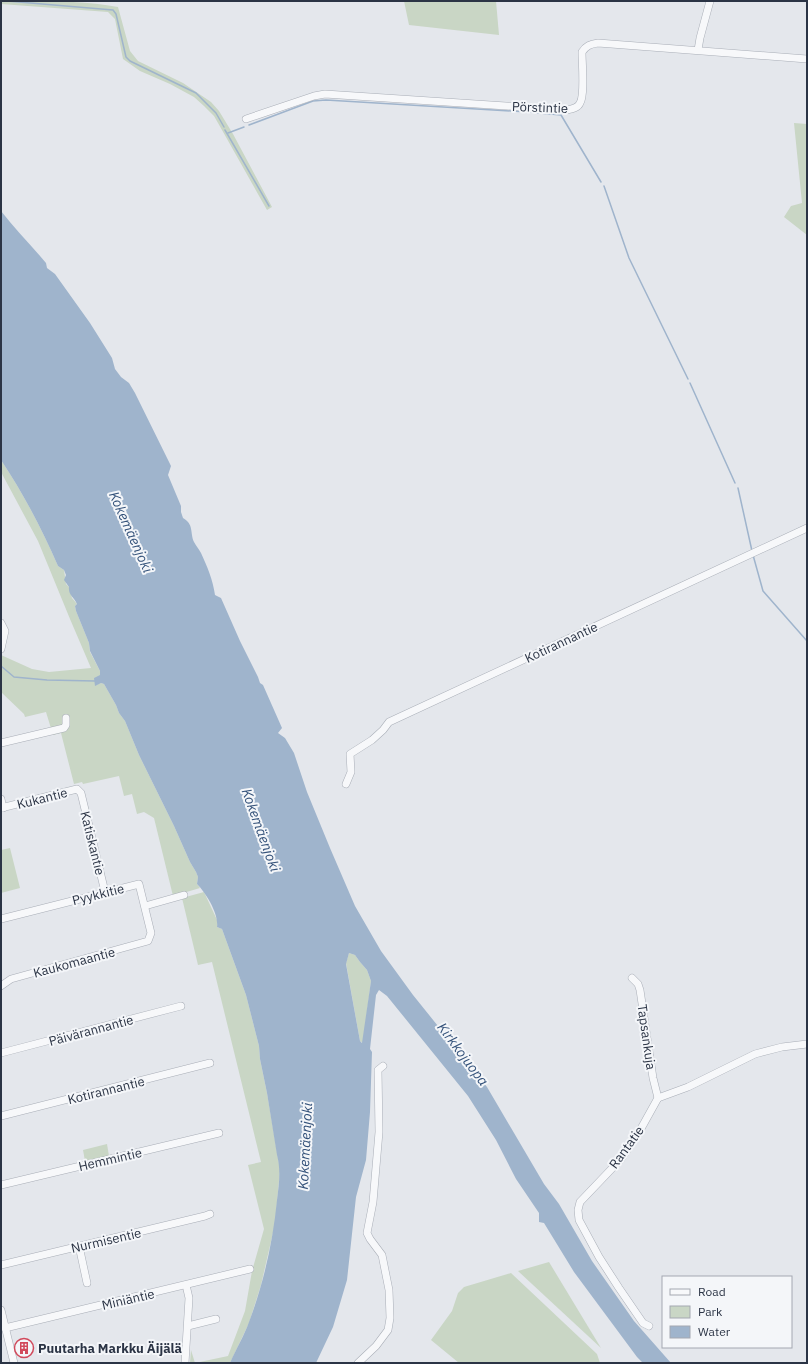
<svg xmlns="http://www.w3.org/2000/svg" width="808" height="1364" font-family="'IBM Plex Sans',sans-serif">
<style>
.green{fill:#c9d6c5}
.water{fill:#9fb4cc;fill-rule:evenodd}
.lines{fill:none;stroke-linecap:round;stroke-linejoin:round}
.stream{stroke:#9fb4cc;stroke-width:1.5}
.minor-casing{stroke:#a9aeb7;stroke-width:8}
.minor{stroke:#f7f8fa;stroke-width:7}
.labels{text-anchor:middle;stroke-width:4;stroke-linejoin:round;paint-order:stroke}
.street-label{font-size:13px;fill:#2b3445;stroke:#f4f6f9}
.poi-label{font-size:13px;font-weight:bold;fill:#2b3445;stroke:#f4f6f9;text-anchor:start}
.water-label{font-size:14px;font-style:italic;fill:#34527a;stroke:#f4f6f9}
</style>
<rect width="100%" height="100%" fill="#e4e7ec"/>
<g class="green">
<path d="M1 1C39 1 81 0 118 7L130 51 138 61 183 83 211 102 219 111 233 134 272 207 267 210 222 130 214 116 204 106 194 97 170 84 140 71 123 59 115 19 108 12 1 4Z"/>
<polygon points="404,1 496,1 499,35 409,25"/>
<polygon points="794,123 807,124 807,235 784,217 791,206 802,203"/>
<path d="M1 460C23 493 42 529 58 566L64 570 66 584 69 587 72 598 77 604 75 606 76 611 89 643 90 652 100 671V675L95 685 101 683 104 684 116 705 119 713 125 721 139 755 174 826 190 862 196 872 198 877 197 884 200 888 173 896 154 818 144 812 137 814 132 794 124 796 119 776 83 784 82 782 74 784 61 733 53 735 46 712 25 717 24 714 1 692V655L32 669 49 672 91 668 70 619 38 541 1 472Z"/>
<polygon points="10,848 20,888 1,893 1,850"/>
<polygon points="204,892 218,922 217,927 222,929 246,995 259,1046 260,1059 267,1093 280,1170 275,1224 261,1285 249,1323 230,1363 190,1363 191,1350 195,1363 228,1356 245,1311 252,1271 264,1229 248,1165 261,1162 212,962 198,965 182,898"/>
<polygon points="349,953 355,955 360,962 367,970 371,981 363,1043 360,1041 346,963"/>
<polygon points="107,1144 109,1156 85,1161 83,1150"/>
<polygon points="549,1262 601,1348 518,1271"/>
<polygon points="511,1273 597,1354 600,1363 459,1363 431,1340 452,1311 458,1293 464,1287"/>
</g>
<path class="water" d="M1 211C15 229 31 245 46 263L47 268 55 274 90 323 112 358 115 369 121 377 129 383 135 393 171 466 168 475 181 506V512L183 518C194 524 190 533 194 542 196 546 199 549 201 553 207 566 213 580 215 595L221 598 240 641 258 677 260 683 263 685 282 728 278 733 285 738 294 753 307 792 330 848 355 906 381 951 413 995 487 1087 544 1184 559 1204 592 1261 634 1321 671 1363H643L637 1357 574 1272 544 1223 539 1222V1213L516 1179 496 1140 468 1096 387 996 379 990 376 995 370 1049 372 1052 370 1112 366 1160 356 1197 347 1280 333 1327 316 1363H230C236 1349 244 1336 249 1322 264 1282 273 1241 277 1200 279 1184 281 1170 277 1155L267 1093 260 1059 259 1046 246 995 222 929 217 927C219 914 206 893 197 884L198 877 196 872 190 862 174 826 139 755 125 721 119 713 116 705 104 684 101 683 95 686 94 678 100 675V671L90 651 89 643 76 611 75 606 77 604C74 597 68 595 69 587L64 580 66 575 64 570 58 566C42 529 23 493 1 460ZM349 953 355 955 360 962 367 970 371 981 362 1043 360 1041 346 964Z"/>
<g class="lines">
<g class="stream">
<polyline points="7,1 113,10 116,14 126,57 130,61 196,93 216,113 224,127"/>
<polyline points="249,125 313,101 326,100 529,112 561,115 601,182"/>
<polyline points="225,130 269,206"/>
<polyline points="228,133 244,127"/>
<polyline points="604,186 629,258 688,379"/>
<polyline points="690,383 735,483"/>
<polyline points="738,488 752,551"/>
<polyline points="753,555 763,591 807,641"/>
<polyline points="1,666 14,677 47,680 95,681"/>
</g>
<defs>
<g id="minor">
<polyline points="698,50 700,38 710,1"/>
<path d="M246 119 314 96 325 94 567 110C572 109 578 108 580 103 585 95 582 63 582 52 586 46 590 44 598 43L807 59"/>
<polyline points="1,623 5,631 1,649"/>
<polyline points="1,743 64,728 66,725 66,718"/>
<polyline points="346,784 351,772 350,754 372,740 383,730 389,722 807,528"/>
<polyline points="1,799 3,808"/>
<polyline points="1,808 77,789 81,793 105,892"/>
<polyline points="145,906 184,895"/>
<polyline points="1,919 139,884 151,933 148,941 11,979 1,986"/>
<polyline points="632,978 638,984 640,990 653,1078 658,1098"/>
<polyline points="1,1053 181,1006"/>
<polyline points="1,1116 210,1063"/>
<polyline points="1,1185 219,1133"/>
<polyline points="79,1246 87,1283"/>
<polyline points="1,1265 205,1216 210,1214"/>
<polyline points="1,1310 14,1363"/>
<polyline points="188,1326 216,1319"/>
<polyline points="649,1326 643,1323 619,1288 599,1257 579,1220 578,1210 580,1202 621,1159 638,1134 658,1098 688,1087 755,1054 782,1047 807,1044"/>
<polyline points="5,1328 250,1269"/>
<polyline points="185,1363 189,1298 186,1285"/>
<polyline points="358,1363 376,1346 388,1330 390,1318 389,1290 382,1255 370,1239 367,1233 373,1202 379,1132 378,1070 383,1066"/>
</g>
</defs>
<use href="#minor" class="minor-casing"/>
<use href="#minor" class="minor"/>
</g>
<defs>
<symbol id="building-ring" viewBox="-11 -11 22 22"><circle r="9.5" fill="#f4f6f9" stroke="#d1495b" stroke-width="1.5"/><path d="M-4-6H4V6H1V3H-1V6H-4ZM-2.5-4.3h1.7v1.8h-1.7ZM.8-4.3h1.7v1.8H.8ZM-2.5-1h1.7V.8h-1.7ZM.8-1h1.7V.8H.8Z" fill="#d1495b"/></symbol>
</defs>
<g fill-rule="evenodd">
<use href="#building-ring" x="13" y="1337" width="22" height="22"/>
</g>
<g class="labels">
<g class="street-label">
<text transform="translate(540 107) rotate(2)" y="5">Pörstintie</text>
<text transform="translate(561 642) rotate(-25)" y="5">Kotirannantie</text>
<text transform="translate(42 798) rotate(-14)" y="5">Kukantie</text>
<text transform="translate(93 843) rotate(76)" y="5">Katiskantie</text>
<text transform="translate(98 894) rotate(-14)" y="5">Pyykkitie</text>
<text transform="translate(74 962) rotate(-15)" y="5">Kaukomaantie</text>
<text transform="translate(91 1030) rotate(-15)" y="5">Päivärannantie</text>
<text transform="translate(647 1037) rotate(82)" y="5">Tapsankuja</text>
<text transform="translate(106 1090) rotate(-14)" y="5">Kotirannantie</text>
<text transform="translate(626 1147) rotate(-54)" y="5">Rantatie</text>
<text transform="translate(110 1159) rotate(-13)" y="5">Hemmintie</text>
<text transform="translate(106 1240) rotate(-13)" y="5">Nurmisentie</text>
<text transform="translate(128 1299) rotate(-13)" y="5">Miniäntie</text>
</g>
<g class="poi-label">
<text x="38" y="1353">Puutarha Markku Äijälä</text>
</g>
<g class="water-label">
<text transform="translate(131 532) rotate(66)" y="5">Kokemäenjoki</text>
<text transform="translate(261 830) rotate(70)" y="5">Kokemäenjoki</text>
<text transform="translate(463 1054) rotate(53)" y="5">Kirkkojuopa</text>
<text transform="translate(305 1146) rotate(-87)" y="5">Kokemäenjoki</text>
</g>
</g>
<rect width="808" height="1364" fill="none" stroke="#2b3445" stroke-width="4"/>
<rect x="662" y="1276" width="130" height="72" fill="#f4f6f9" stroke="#a4a8b1"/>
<rect x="670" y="1289" width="20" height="6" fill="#f7f8fa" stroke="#a4a8b1"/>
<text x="698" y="1296" font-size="12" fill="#2b3445">Road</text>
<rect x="670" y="1306" width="20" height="12" fill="#c9d6c5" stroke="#a4a8b1"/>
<text x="698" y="1316" font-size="12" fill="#2b3445">Park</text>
<rect x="670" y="1326" width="20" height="12" fill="#9fb4cc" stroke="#a4a8b1"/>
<text x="698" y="1336" font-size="12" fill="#2b3445">Water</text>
</svg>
